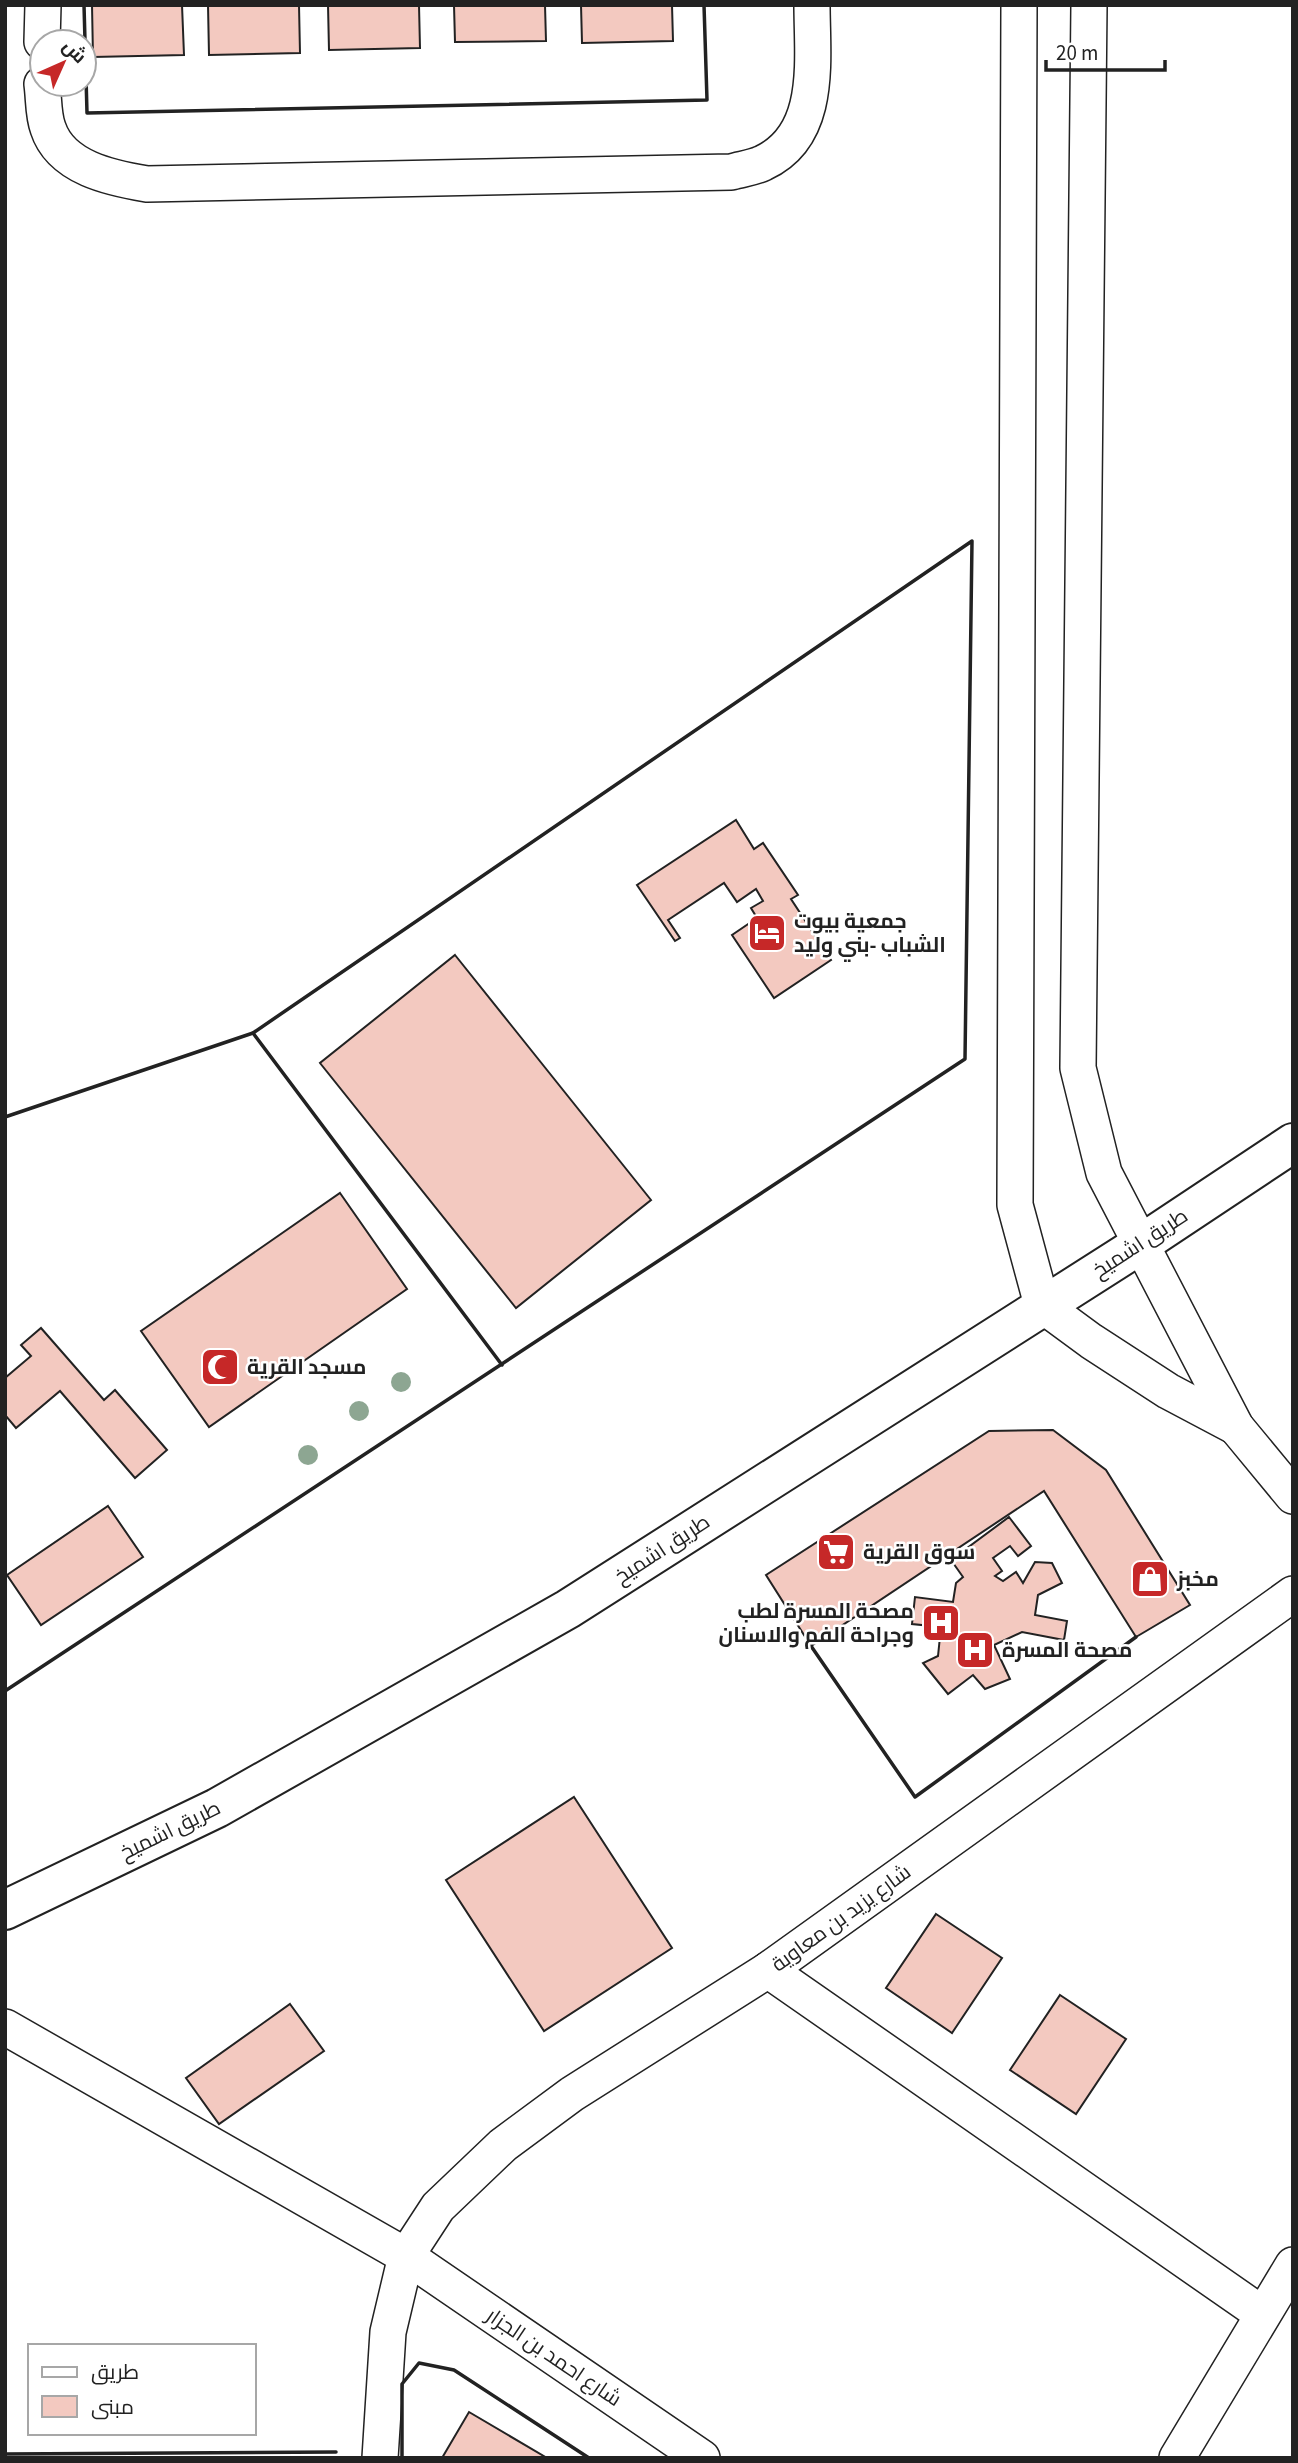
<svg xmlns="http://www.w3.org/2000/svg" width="1298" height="2463" font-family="'Source Sans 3',Cairo,sans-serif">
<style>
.building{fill:#f3c9c0;stroke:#222;stroke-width:2}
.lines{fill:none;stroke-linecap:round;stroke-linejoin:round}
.minor-casing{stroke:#222;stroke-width:38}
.trunk-casing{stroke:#222;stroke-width:42}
.minor{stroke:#fff;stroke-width:35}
.trunk{stroke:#fff;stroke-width:38}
.wall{stroke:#222;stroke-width:3.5}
.tree{fill:#8da692}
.labels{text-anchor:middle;stroke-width:5;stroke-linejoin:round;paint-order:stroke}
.poi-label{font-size:21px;font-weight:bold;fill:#222;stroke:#fff;text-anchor:start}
.street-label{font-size:21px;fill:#222;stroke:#fff}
</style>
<rect width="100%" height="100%" fill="#fff"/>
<g class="building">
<polygon points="92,5 182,5 184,55 93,57"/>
<polygon points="208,5 299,5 300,53 209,55"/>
<polygon points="328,5 419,5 420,48 329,50"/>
<polygon points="454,5 545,5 546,41 455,42"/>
<polygon points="581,5 672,5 673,41 582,43"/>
<polygon points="736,820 754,849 763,843 798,895 791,899 831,960 774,998 732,935 757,918 751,908 763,901 756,889 737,902 724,883 668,920 680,938 675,941 637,885"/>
<polygon points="455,955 651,1200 516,1308 320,1063"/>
<polygon points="340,1193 407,1289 209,1427 141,1331"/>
<polygon points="41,1328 104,1400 115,1390 167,1450 135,1478 60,1391 16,1428 5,1415 5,1378 31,1356 21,1345"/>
<polygon points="1053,1430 1106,1470 1190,1605 1136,1637 1044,1491 811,1646 766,1575 989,1431"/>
<polygon points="108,1506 143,1557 41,1625 7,1575"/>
<polygon points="1009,1517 1031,1546 1018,1556 1010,1546 993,1558 1002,1571 995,1576 1003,1581 1016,1572 1023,1583 1035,1562 1052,1563 1062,1583 1038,1595 1035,1615 1067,1621 1064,1640 1022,1632 994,1645 1010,1679 985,1689 973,1675 948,1694 923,1663 938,1656 941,1627 912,1624 915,1597 953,1602 956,1583 963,1577 951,1560"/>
<polygon points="574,1797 672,1948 544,2031 446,1880"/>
<polygon points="936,1914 1002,1958 952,2033 886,1988"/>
<polygon points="1060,1995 1126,2039 1076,2114 1010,2070"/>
<polygon points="290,2004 324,2051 219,2124 186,2078"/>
<polygon points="469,2412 547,2458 442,2458"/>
</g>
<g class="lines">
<defs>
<g id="minor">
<polyline points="1019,5 1015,1205 1042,1305 1091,1341 1168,1391 1236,1427"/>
<polyline points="1089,5 1078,1068 1104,1173 1236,1427 1293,1496"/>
<polyline points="42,42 43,5"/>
<path d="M42 84C44 98 43 115 48 128 61 168 111 178 147 184L731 172C741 169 753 168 763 163 823 135 812 60 812 5"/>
<polyline points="768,1970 1262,2314"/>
<polyline points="5,2027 406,2256 702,2458"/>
<polyline points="380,2458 388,2332 406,2256 438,2207 503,2145 572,2094 768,1970 1293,1594"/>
<polyline points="1177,2458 1293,2265"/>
</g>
<polyline id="trunk" points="5,1910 217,1808 568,1609 1141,1244 1293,1143"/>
</defs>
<use href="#minor" class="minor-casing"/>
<use href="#trunk" class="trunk-casing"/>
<use href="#minor" class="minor"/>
<use href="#trunk" class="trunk"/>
<g class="wall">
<polyline points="84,5 87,113 707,100 704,5"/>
<polyline points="253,1033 502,1365"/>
<polyline points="5,1117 253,1033 972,541 965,1059 5,1691"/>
<polyline points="811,1646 915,1797 1136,1637"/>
<polyline points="5,2454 336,2452"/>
<polyline points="402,2458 402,2384 419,2363 454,2370 589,2458"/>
</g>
</g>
<g class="tree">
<circle cx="401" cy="1382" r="10"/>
<circle cx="359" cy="1411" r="10"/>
<circle cx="308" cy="1455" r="10"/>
</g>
<defs>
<symbol id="hotel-square" viewBox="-11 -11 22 22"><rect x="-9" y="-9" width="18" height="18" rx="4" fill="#c62828" stroke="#fff"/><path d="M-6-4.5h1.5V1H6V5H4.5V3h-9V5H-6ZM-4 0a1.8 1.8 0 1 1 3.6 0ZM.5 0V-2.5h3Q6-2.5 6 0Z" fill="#fff"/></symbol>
<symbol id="mosque-square" viewBox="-11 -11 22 22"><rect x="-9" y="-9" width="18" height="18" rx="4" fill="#c62828" stroke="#fff"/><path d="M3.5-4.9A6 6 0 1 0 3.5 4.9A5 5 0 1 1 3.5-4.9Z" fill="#fff"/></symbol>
<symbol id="supermarket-square" viewBox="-11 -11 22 22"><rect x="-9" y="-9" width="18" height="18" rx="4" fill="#c62828" stroke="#fff"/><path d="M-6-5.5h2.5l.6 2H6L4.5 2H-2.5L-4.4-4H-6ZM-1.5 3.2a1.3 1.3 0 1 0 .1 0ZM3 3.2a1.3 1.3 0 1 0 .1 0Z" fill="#fff"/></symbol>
<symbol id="shop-square" viewBox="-11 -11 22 22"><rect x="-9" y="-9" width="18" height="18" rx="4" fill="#c62828" stroke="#fff"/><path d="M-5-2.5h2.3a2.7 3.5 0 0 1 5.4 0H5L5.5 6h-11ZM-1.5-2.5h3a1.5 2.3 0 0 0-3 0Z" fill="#fff"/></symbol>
<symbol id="hospital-square" viewBox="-11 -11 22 22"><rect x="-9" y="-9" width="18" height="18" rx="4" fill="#c62828" stroke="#fff"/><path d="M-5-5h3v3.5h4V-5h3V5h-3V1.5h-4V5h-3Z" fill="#fff"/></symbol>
</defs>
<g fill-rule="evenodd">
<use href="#hotel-square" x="745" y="911" width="44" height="44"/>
<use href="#mosque-square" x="198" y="1345" width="44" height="44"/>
<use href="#supermarket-square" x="814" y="1530" width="44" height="44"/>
<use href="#shop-square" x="1128" y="1557" width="44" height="44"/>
<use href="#hospital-square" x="919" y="1601" width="44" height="44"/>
<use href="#hospital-square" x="953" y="1628" width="44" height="44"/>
</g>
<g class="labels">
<g class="poi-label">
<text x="794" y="928">جمعية بيوت<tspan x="794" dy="24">الشباب -بني وليد</tspan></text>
<text x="247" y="1374">مسجد القرية</text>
<text x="863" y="1559">سوق القرية</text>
<text x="1177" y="1586">مخبز</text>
<text x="914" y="1618" text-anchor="end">مصحة المسرة لطب<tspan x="914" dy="24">وجراحة الفم والاسنان</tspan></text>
<text x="1002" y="1657">مصحة المسرة</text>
</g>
<g class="street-label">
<text transform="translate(1140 1243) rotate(-33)" y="7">طريق اشميخ</text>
<text transform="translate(662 1549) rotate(-33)" y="7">طريق اشميخ</text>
<text transform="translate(170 1830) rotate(-26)" y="7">طريق اشميخ</text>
<text transform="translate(841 1918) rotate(-36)" y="7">شارع يزيد بن معاوية</text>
<text transform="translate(554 2357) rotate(34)" y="7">شارع احمد بن الجزار</text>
</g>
</g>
<rect width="1298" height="2463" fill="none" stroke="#222222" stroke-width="14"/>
<rect x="28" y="2344" width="228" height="91" fill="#ffffff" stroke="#a7a7a7" stroke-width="2"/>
<rect x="42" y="2367" width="35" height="10" fill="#ffffff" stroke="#a7a7a7" stroke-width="2"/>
<text x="91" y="2379" font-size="21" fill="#222222">طريق</text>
<rect x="42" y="2396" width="35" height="21" fill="#f3c9c0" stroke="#a7a7a7" stroke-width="2"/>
<text x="91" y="2414" font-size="21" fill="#222222">مبنى</text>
<g transform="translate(63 63) rotate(45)"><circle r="33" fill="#ffffff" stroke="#a7a7a7" stroke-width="2"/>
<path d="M0-5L12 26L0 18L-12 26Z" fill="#c62828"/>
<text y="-10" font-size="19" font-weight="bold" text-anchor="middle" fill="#222222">ش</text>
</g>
<path d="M1046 60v10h119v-10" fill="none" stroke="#222222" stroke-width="3.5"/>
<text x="1056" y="60" font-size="21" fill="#222222" stroke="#ffffff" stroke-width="5" paint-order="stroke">20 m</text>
</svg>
